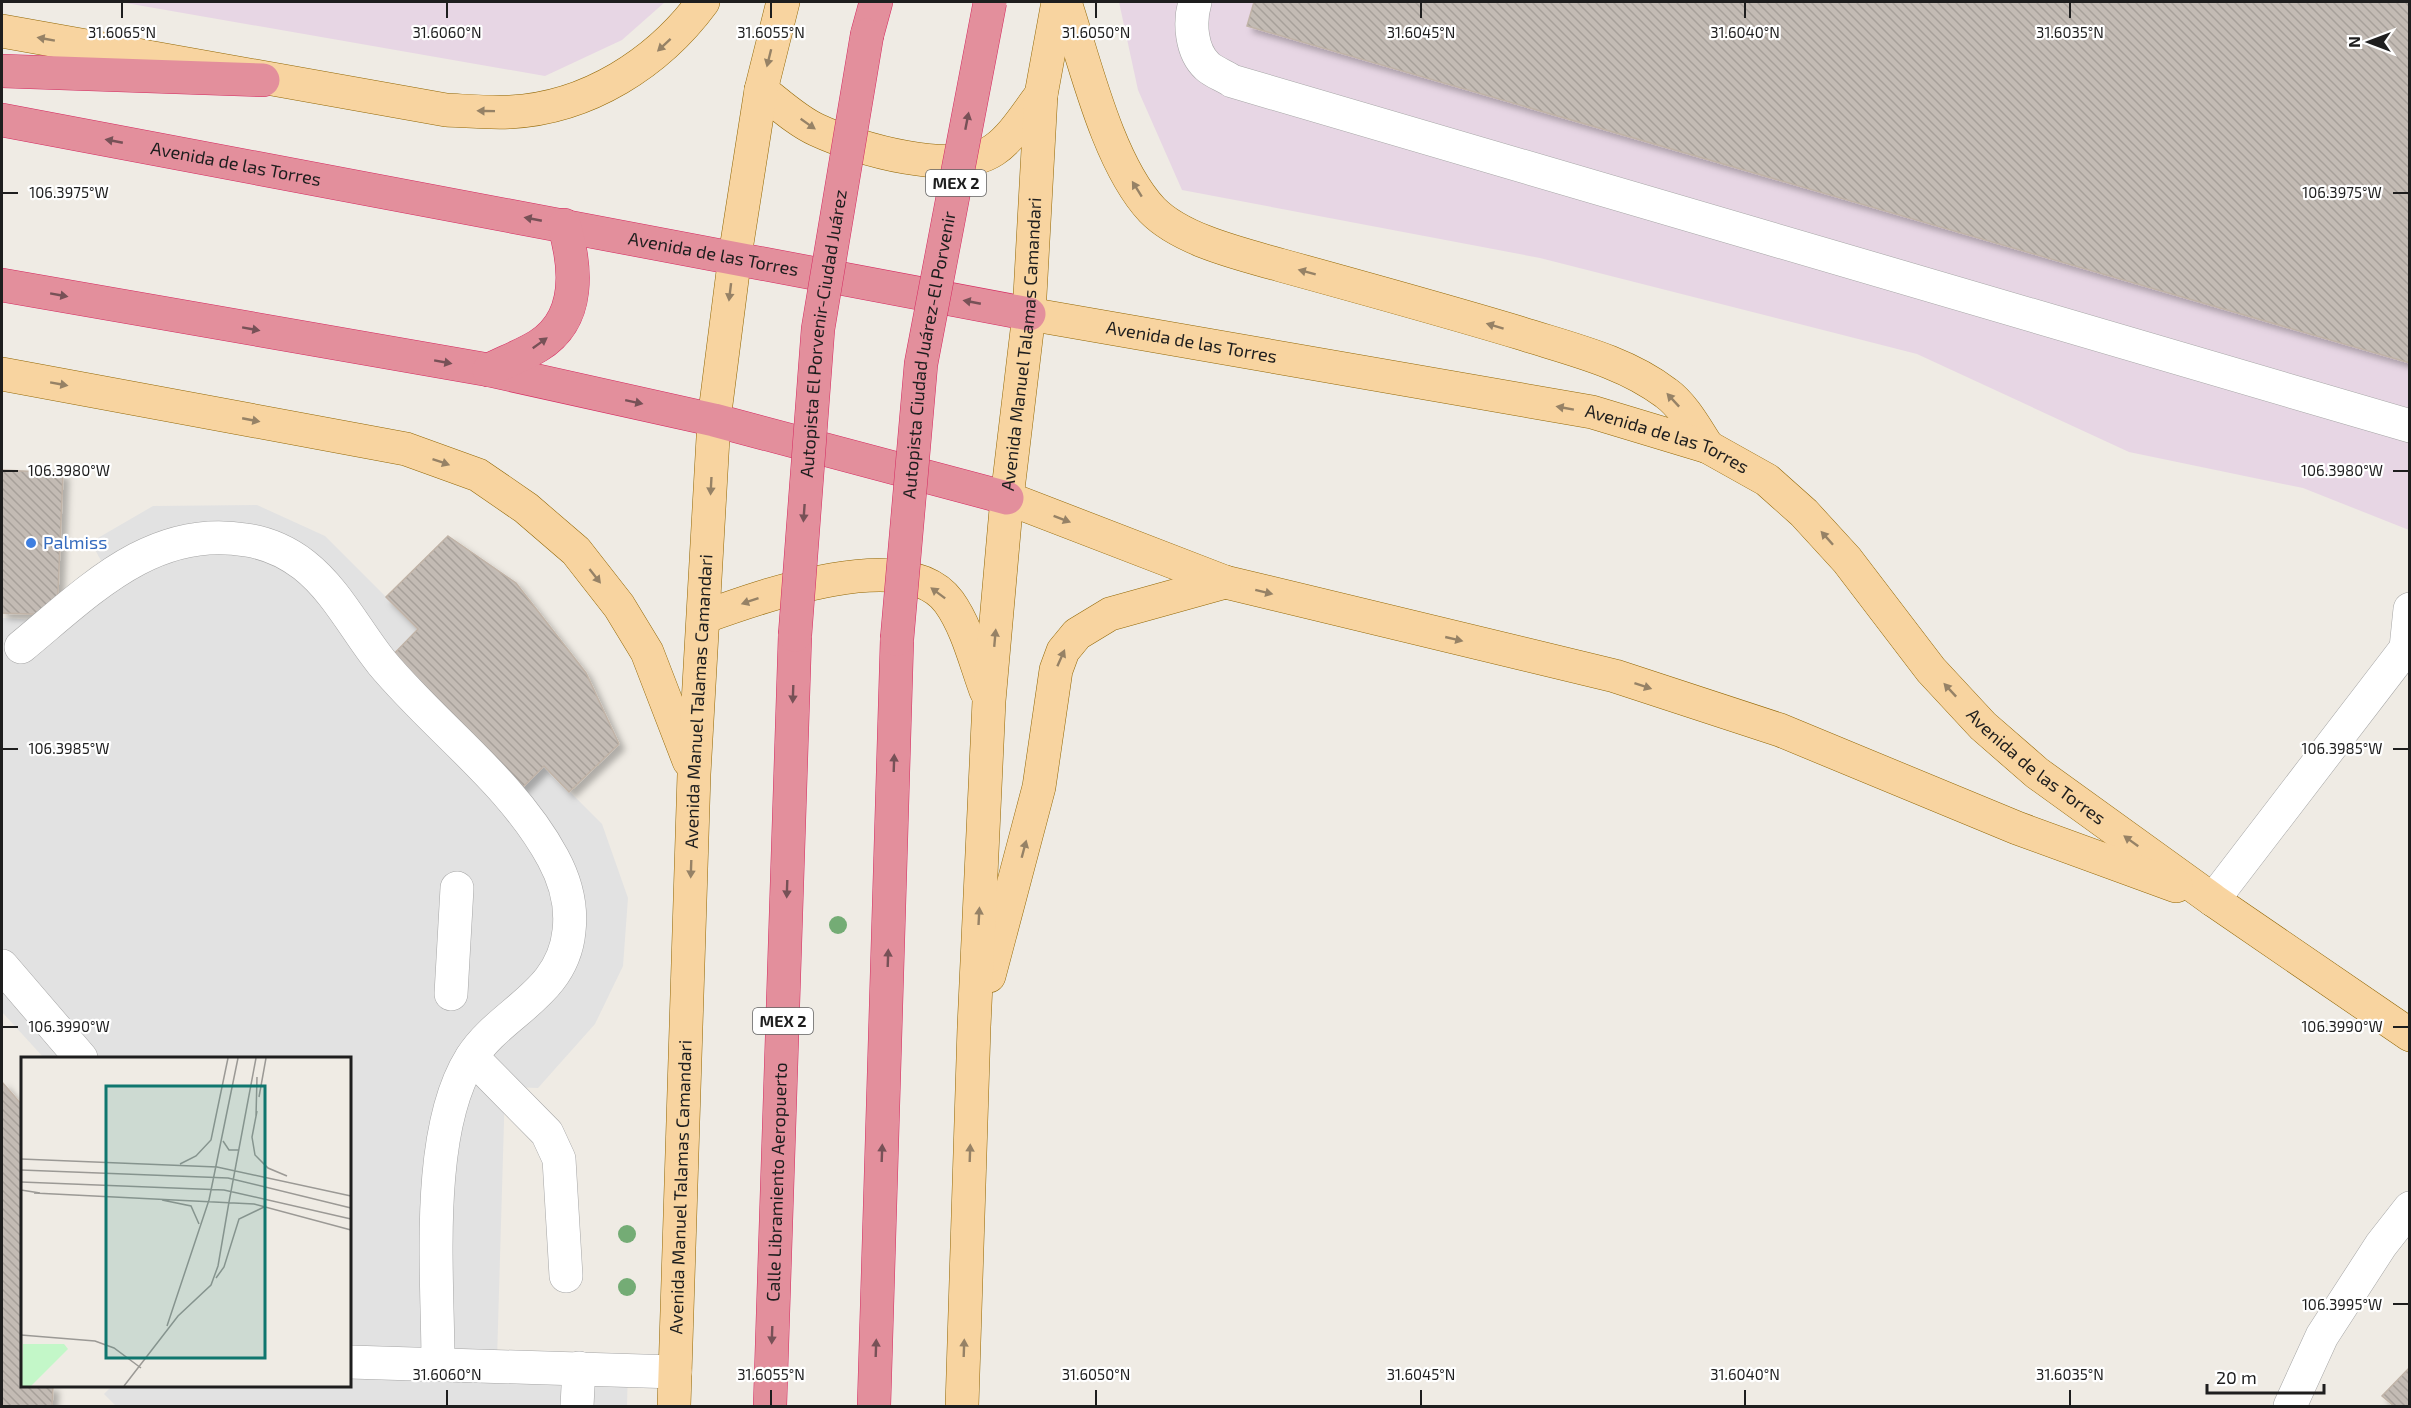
<svg xmlns="http://www.w3.org/2000/svg" width="2411" height="1408" font-family="'Exo 2',sans-serif">
<style>
.industrial{fill:#e7d6e4}
.parking{fill:#e2e2e2}
.building{fill:url(#building-back-hatch);stroke:#c0b3a7;stroke-width:1.5;filter:url(#shadow)}
.lines{fill:none;stroke-linecap:round;stroke-linejoin:round}
.minor-casing{stroke:#a5a5a5;stroke-width:34}
.major-casing{stroke:#926705;stroke-width:34}
.highway-casing{stroke:#d42a60;stroke-width:34}
.minor{stroke:#fff;stroke-width:33}
.major{stroke:#f8d4a0;stroke-width:33}
.highway{stroke:#e38f9c;stroke-width:33}
.highway-bridge-casing{stroke:#d42a60;stroke-width:34;stroke-linecap:butt}
.highway-bridge{stroke:#e38f9c;stroke-width:33}
.tree{fill:#74ac75}
.oneway{fill:#968266}
.oneway2{fill:#775157}
.ticks{fill:none;stroke:#1e1e1e;stroke-width:2}
.shop-dot{fill:#3f7fe0;stroke:#fff;stroke-width:2}
.labels{text-anchor:middle;stroke-width:4.5;stroke-linejoin:round;paint-order:stroke}
.shield{fill:#fff;stroke:#626262;stroke-width:1.5}
.shield-label{font-size:16px;font-weight:bold;fill:#1e1e1e}
.street-label{font-size:18px;fill:#1e1e1e;stroke:#fff}
.shop-label{font-size:18px;fill:#366cbe;stroke:#fff;text-anchor:start}
.inset-road{fill:none;stroke:#9b9995;stroke-width:1.5}
.view{fill:#0f766e;fill-opacity:0.15;stroke:#0f766e;stroke-width:3}
.inset-edge{fill:none;stroke:#1e1e1e;stroke-width:3}
.ticks-label{font-size:15px;text-anchor:middle;fill:#1e1e1e;stroke:#fff;stroke-width:4.5;stroke-linejoin:round;paint-order:stroke}
</style>
<defs>
<pattern id="building-back-hatch" width="6" height="6" patternUnits="userSpaceOnUse" patternTransform="scale(1.5)"><rect width="6" height="6" fill="#c3bbb4"/><path d="M-1 5l2 2M0 0l6 6M5-1l2 2" fill="none" stroke="#a7a09a"/></pattern>
<filter id="shadow"><feDropShadow dx="5.5" dy="5.5" stdDeviation="3" flood-color="#0004"/></filter>
</defs>
<rect width="100%" height="100%" fill="#efebe4"/>
<g class="industrial">
<polygon points="120,2 665,2 622,40 545,76"/>
<polygon points="1119,2 2409,2 2409,530 2303,488 2129,452 1917,354 1540,258 1182,190 1138,90"/>
</g>
<polygon class="parking" points="257,505 325,536 418,629 520,791 544,766 602,824 628,898 623,966 595,1024 538,1088 505,1087 497,1360 628,1365 627,1406 116,1406 104,1394 112,1386 350,1386 350,1058 44,1058 2,1012 2,618 55,621 106,570 91,542 153,506"/>
<g class="building">
<polygon points="1254,2 2410,2 2410,363 1247,26"/>
<polygon points="2,470 63,473 57,615 2,613"/>
<polygon points="448,536 516,583 586,673 619,744 569,792 544,766 519,791 388,660 418,629 386,597"/>
<polygon points="2,1082 22,1105 22,1386 53,1386 52,1406 2,1406"/>
<polygon points="2410,1367 2410,1406 2394,1406 2382,1396"/>
</g>
<g class="lines">
<defs>
<g id="minor">
<path d="M1195 2C1189 22 1191 51 1207 66 1213 72 1225 76 1232 81L2410 426"/>
<path d="M21 647C88 592 152 524 246 540 267 543 287 552 304 565 337 591 356 631 382 663 437 729 512 782 553 858 565 880 572 905 569 931 563 995 500 1012 471 1058 424 1133 438 1276 438 1363"/>
<polyline points="2406,648 2410,609"/>
<polyline points="2213,900 2410,643"/>
<polyline points="2,966 81,1058"/>
<polyline points="451,994 457,888"/>
<polyline points="472,1057 547,1133 559,1159 566,1276"/>
<polyline points="350,1362 675,1372"/>
<polyline points="577,1406 579,1368"/>
<polyline points="2290,1406 2322,1336 2381,1245 2410,1208"/>
</g>
<g id="major">
<path d="M1065 2C1085 63 1108 163 1152 210 1181 240 1241 254 1280 265 1360 287 1440 309 1520 333 1570 349 1624 361 1666 393 1684 406 1696 429 1708 447"/>
<path d="M2 31 446 110C467 111 489 113 510 112 588 108 658 63 703 2"/>
<path d="M761 90C778 103 797 121 817 130 858 149 954 177 994 150 1013 137 1027 113 1041 95"/>
<path id="s1" d="M1029 314 1592 412 1708 447 1767 480 1804 513 1847 560 1931 670 1983 726 2037 773 2213 900 2410 1035"/>
<polyline points="2,374 406,449 478,475 526,508 576,551 619,606 647,652 689,761"/>
<polyline points="1007,498 1225,582 1615,676 1780,730 2017,828 2176,886"/>
<path d="M704 617C759 597 906 543 949 602 967 627 975 661 986 691"/>
<polyline points="989,976 1039,787 1056,670 1063,651 1077,634 1110,614 1225,582"/>
<path id="s2" d="M674 1406 694 774 714 420 735 256 761 90 783 2"/>
<path id="s3" d="M962 1406 974 1027 989 701 1007 498 1029 314 1041 95 1058 2"/>
</g>
<g id="highway">
<polyline points="867,35 876,2"/>
<polyline points="2,71 263,80"/>
<path id="s4" d="M2 120 1029 314"/>
<polyline points="2,285 489,370 714,420 1007,498"/>
<path d="M489 370C505 362 523 355 538 346 582 319 576 266 564 225"/>
<path id="s5" d="M770 1406 795 635"/>
<polyline points="874,1406 897,639"/>
</g>
</defs>
<use href="#minor" class="minor-casing"/>
<use href="#major" class="major-casing"/>
<use href="#highway" class="highway-casing"/>
<use href="#minor" class="minor"/>
<use href="#major" class="major"/>
<use href="#highway" class="highway"/>
<defs>
<g id="highway-bridge">
<path id="s6" d="M795 635 818 329 867 35"/>
<path id="s7" d="M897 639 921 364 990 2"/>
</g>
</defs>
<use href="#highway-bridge" class="highway-bridge-casing"/>
<use href="#highway-bridge" class="highway-bridge"/>
</g>
<g class="tree">
<circle cx="838" cy="925" r="9"/>
<circle cx="627" cy="1234" r="9"/>
<circle cx="627" cy="1287" r="9"/>
</g>
<defs><path id="oneway-solid" d="M-6-.8H1V-3.2L6.5 0L1 3.2V.8H-6Z" transform="scale(1.5)"/></defs>
<g class="oneway">
<use href="#oneway-solid" transform="translate(46 39) rotate(-170)"/>
<use href="#oneway-solid" transform="translate(664 45) rotate(137)"/>
<use href="#oneway-solid" transform="translate(769 58) rotate(104)"/>
<use href="#oneway-solid" transform="translate(486 111) rotate(-179)"/>
<use href="#oneway-solid" transform="translate(808 124) rotate(35)"/>
<use href="#oneway-solid" transform="translate(1137 189) rotate(-122)"/>
<use href="#oneway-solid" transform="translate(1307 272) rotate(-165)"/>
<use href="#oneway-solid" transform="translate(730 292) rotate(97)"/>
<use href="#oneway-solid" transform="translate(1495 326) rotate(-163)"/>
<use href="#oneway-solid" transform="translate(59 384) rotate(10)"/>
<use href="#oneway-solid" transform="translate(1673 400) rotate(-133)"/>
<use href="#oneway-solid" transform="translate(1565 408) rotate(-170)"/>
<use href="#oneway-solid" transform="translate(251 420) rotate(11)"/>
<use href="#oneway-solid" transform="translate(441 462) rotate(19)"/>
<use href="#oneway-solid" transform="translate(711 486) rotate(93)"/>
<use href="#oneway-solid" transform="translate(1062 519) rotate(21)"/>
<use href="#oneway-solid" transform="translate(1827 538) rotate(-132)"/>
<use href="#oneway-solid" transform="translate(595 576) rotate(52)"/>
<use href="#oneway-solid" transform="translate(1264 592) rotate(14)"/>
<use href="#oneway-solid" transform="translate(938 593) rotate(-143)"/>
<use href="#oneway-solid" transform="translate(750 601) rotate(161)"/>
<use href="#oneway-solid" transform="translate(995 638) rotate(-85)"/>
<use href="#oneway-solid" transform="translate(1454 639) rotate(13)"/>
<use href="#oneway-solid" transform="translate(1061 658) rotate(-66)"/>
<use href="#oneway-solid" transform="translate(1643 686) rotate(18)"/>
<use href="#oneway-solid" transform="translate(1950 690) rotate(-133)"/>
<use href="#oneway-solid" transform="translate(2131 841) rotate(-144)"/>
<use href="#oneway-solid" transform="translate(1024 849) rotate(-75)"/>
<use href="#oneway-solid" transform="translate(691 869) rotate(92)"/>
<use href="#oneway-solid" transform="translate(979 916) rotate(-87)"/>
<use href="#oneway-solid" transform="translate(970 1153) rotate(-88)"/>
<use href="#oneway-solid" transform="translate(964 1348) rotate(-88)"/>
</g>
<g class="oneway2">
<use href="#oneway-solid" transform="translate(967 121) rotate(-79)"/>
<use href="#oneway-solid" transform="translate(114 141) rotate(-169)"/>
<use href="#oneway-solid" transform="translate(533 219) rotate(-169)"/>
<use href="#oneway-solid" transform="translate(59 295) rotate(10)"/>
<use href="#oneway-solid" transform="translate(972 302) rotate(-169)"/>
<use href="#oneway-solid" transform="translate(251 329) rotate(10)"/>
<use href="#oneway-solid" transform="translate(540 343) rotate(-36)"/>
<use href="#oneway-solid" transform="translate(443 362) rotate(10)"/>
<use href="#oneway-solid" transform="translate(634 402) rotate(12)"/>
<use href="#oneway-solid" transform="translate(804 513) rotate(94)"/>
<use href="#oneway-solid" transform="translate(793 694) rotate(92)"/>
<use href="#oneway-solid" transform="translate(894 763) rotate(-88)"/>
<use href="#oneway-solid" transform="translate(787 889) rotate(92)"/>
<use href="#oneway-solid" transform="translate(888 958) rotate(-88)"/>
<use href="#oneway-solid" transform="translate(882 1153) rotate(-88)"/>
<use href="#oneway-solid" transform="translate(772 1335) rotate(92)"/>
<use href="#oneway-solid" transform="translate(876 1348) rotate(-88)"/>
</g>
<path class="ticks" d="M122 3V18M447 3V18M771 3V18M1096 3V18M1421 3V18M1745 3V18M2070 3V18M3 193H18M2393 193H2408M3 471H18M2393 471H2408M3 749H18M2393 749H2408M3 1027H18M2393 1027H2408M2393 1304H2408M447 1390V1405M771 1390V1405M1096 1390V1405M1421 1390V1405M1745 1390V1405M2070 1390V1405"/>
<circle class="shop-dot" cx="31" cy="543" r="6"/>
<g class="labels">
<g class="shield">
<rect x="926" y="170" width="60" height="26" rx="4.5"/>
<rect x="753" y="1008" width="60" height="26" rx="4.5"/>
</g>
<g class="shield-label">
<text x="956" y="189">MEX 2</text>
<text x="783" y="1027">MEX 2</text>
</g>
<g class="street-label">
<text dy="6" stroke="none"><textPath href="#s4" startOffset="238">Avenida de las Torres</textPath></text>
<text dy="6" stroke="none"><textPath href="#s4" startOffset="724">Avenida de las Torres</textPath></text>
<text dy="6" stroke="none"><textPath href="#s6" startOffset="303">Autopista El Porvenir-Ciudad Juárez</textPath></text>
<text dy="6" stroke="none"><textPath href="#s1" startOffset="165">Avenida de las Torres</textPath></text>
<text dy="6" stroke="none"><textPath href="#s3" startOffset="1064">Avenida Manuel Talamas Camandari</textPath></text>
<text dy="6" stroke="none"><textPath href="#s7" startOffset="286">Autopista Ciudad Juárez-El Porvenir</textPath></text>
<text dy="6" stroke="none"><textPath href="#s1" startOffset="651">Avenida de las Torres</textPath></text>
<text dy="6" stroke="none"><textPath href="#s2" startOffset="705">Avenida Manuel Talamas Camandari</textPath></text>
<text dy="6" stroke="none"><textPath href="#s1" startOffset="1155">Avenida de las Torres</textPath></text>
<text dy="6" stroke="none"><textPath href="#s5" startOffset="224">Calle Libramiento Aeropuerto</textPath></text>
<text dy="6" stroke="none"><textPath href="#s2" startOffset="219">Avenida Manuel Talamas Camandari</textPath></text>
</g>
<g class="shop-label">
<text x="43" y="549">Palmiss</text>
</g>
</g>
<g transform="translate(21 1057)">
<rect width="330" height="330" fill="#efebe4"/>
<path d="M2 287H43L47 292 10 329H0Z" fill="#c3f7c8"/>
<path class="inset-road" d="M238 40 245 1M236 54 231 80 234 98 247 111 266 119M235 59 236 20M202 84 208 93H218M0 102 196 110 330 139M159 107 175 99 190 83 207 1M0 113 207 121 330 151M0 125 203 133 330 162M0 133 19 136M13 136 233 147 330 173M141 143 170 149 178 167M188 143 217 1M208 145 235 1M195 221 203 210 218 162 243 150M146 269 188 143M0 278 74 284 93 291 120 311M103 329 157 259 190 228 197 209 208 145"/>
<path class="view" d="M85 29H244V301H85Z"/>
<rect width="330" height="330" class="inset-edge"/>
</g>
<g class="ticks-label">
<text x="122" y="38">31.6065°N</text>
<text x="447" y="38">31.6060°N</text>
<text x="771" y="38">31.6055°N</text>
<text x="1096" y="38">31.6050°N</text>
<text x="1421" y="38">31.6045°N</text>
<text x="1745" y="38">31.6040°N</text>
<text x="2070" y="38">31.6035°N</text>
<text x="2342" y="198">106.3975°W</text>
<text x="69" y="198">106.3975°W</text>
<text x="2342" y="476">106.3980°W</text>
<text x="69" y="476">106.3980°W</text>
<text x="2342" y="754">106.3985°W</text>
<text x="69" y="754">106.3985°W</text>
<text x="2342" y="1032">106.3990°W</text>
<text x="69" y="1032">106.3990°W</text>
<text x="2342" y="1310">106.3995°W</text>
<text x="447" y="1380">31.6060°N</text>
<text x="771" y="1380">31.6055°N</text>
<text x="1096" y="1380">31.6050°N</text>
<text x="1421" y="1380">31.6045°N</text>
<text x="1745" y="1380">31.6040°N</text>
<text x="2070" y="1380">31.6035°N</text>
</g>
<rect width="2411" height="1408" fill="none" stroke="#1e1e1e" stroke-width="6"/>
<g transform="translate(2369 42) rotate(270)" stroke="#ffffff" stroke-width="4.5" paint-order="stroke">
<path d="M0-4.5L10 22L0 15L-10 22Z" fill="#1e1e1e"/>
<text y="-9" font-size="16" font-weight="bold" text-anchor="middle" fill="#1e1e1e">N</text>
</g>
<path d="M2207 1384v9h117v-9" fill="none" stroke="#1e1e1e" stroke-width="3"/>
<text x="2216" y="1384" font-size="18" fill="#1e1e1e" stroke="#ffffff" stroke-width="4.5" paint-order="stroke">20 m</text>
</svg>
